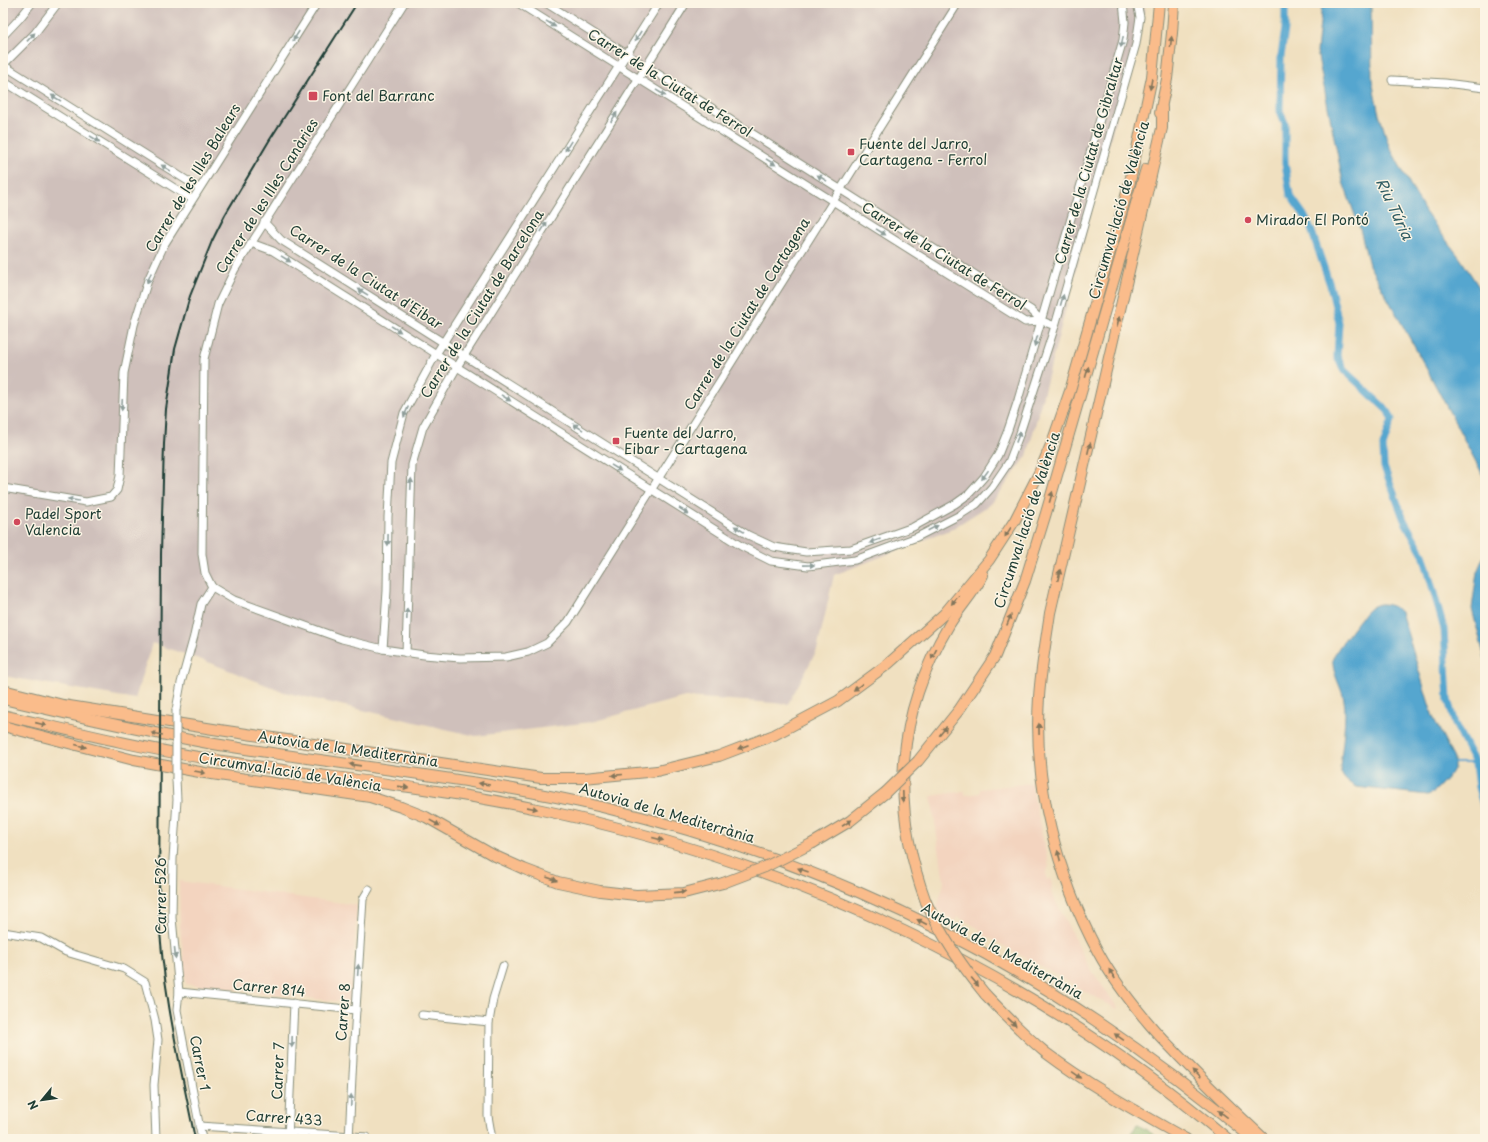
<svg xmlns="http://www.w3.org/2000/svg" width="1488" height="1142" font-family="'Playpen Sans',sans-serif">
<style>
.built{fill:#f3d4bf}
.industrial{fill:#cfc0bb}
.forest{fill:#8bb369;stroke:#55784e}
.water{fill:#54a6cf;stroke:#3a7282}
.lines{fill:none;stroke-linecap:round;stroke-linejoin:round}
.stream{stroke:#54a6cf;stroke-width:2}
.canal{stroke:#54a6cf;stroke-width:7}
.minor-casing{stroke:#888e7a;stroke-width:9}
.highway-casing{stroke:#888e7a;stroke-width:12}
.minor{stroke:#fff;stroke-width:7}
.highway{stroke:#fabc8b;stroke-width:10}
.rail{stroke:#1f3d34;stroke-width:2}
.minor-bridge-casing{stroke:#888e7a;stroke-width:9;stroke-linecap:butt}
.highway-bridge-casing{stroke:#888e7a;stroke-width:12;stroke-linecap:butt}
.minor-bridge{stroke:#fff;stroke-width:7}
.highway-bridge{stroke:#fabc8b;stroke-width:10}
.oneway{fill:#8f9e9a}
.oneway2{fill:#82765b}
.poi-dot{fill:#d1495b;stroke:#fcf5e5;stroke-width:1.5}
.labels{text-anchor:middle;stroke-width:3;stroke-linejoin:round;paint-order:stroke}
.street-label{font-size:14px;fill:#1f3d34;stroke:#fcf5e5}
.poi-label{font-size:14px;fill:#1f3d34;stroke:#fcf5e5;text-anchor:start}
.water-label{font-size:15px;font-style:italic;fill:#2f5c62;stroke:#fcf5e5}
</style>
<rect width="100%" height="100%" fill="#fcf5e5"/>
<filter id="ink" filterUnits="userSpaceOnUse"><feTurbulence type="fractalNoise" baseFrequency=".025" numOctaves="2"/><feDisplacementMap in="SourceGraphic" scale="8" xChannelSelector="R" yChannelSelector="G"/><feConvolveMatrix kernelMatrix="1 2 1 2 8 2 1 2 1" color-interpolation-filters="sRGB"/></filter>
<filter id="wash" filterUnits="userSpaceOnUse"><feTurbulence type="fractalNoise" baseFrequency=".012" numOctaves="4" result="noise"/><feDisplacementMap in="SourceGraphic" scale="16" xChannelSelector="R" yChannelSelector="G"/><feGaussianBlur stdDeviation="0.9" result="paint"/><feColorMatrix in="noise" values="0 0 0 0 0 0 0 0 0 0 0 0 0 0 0 0 0 1.4 0 .05"/><feComposite in="paint" operator="in"/></filter>
<g filter="url(#wash)">
<rect width="100%" height="100%" fill="#f0e0c0"/>
<g class="built">
<polygon points="1031,783 1049,867 1046,872 1046,877 1047,880 1051,878 1052,885 1051,892 1088,965 1118,1008 1117,1009 979,932 980,929 958,917 955,921 937,909 944,882 931,796 965,791 965,795 980,793 980,789"/>
<polygon points="179,881 357,905 351,1003 186,984 180,926"/>
</g>
<polygon class="industrial" points="3,3 1146,3 1027,456 991,504 950,530 834,575 817,650 788,704 685,697 591,722 476,736 284,692 208,662 152,643 135,699 3,676"/>
<polygon class="forest" points="1137,1124 1160,1139 1129,1139"/>
<g class="water">
<polygon points="1322,3 1371,3 1372,80 1378,110 1389,146 1425,212 1460,258 1479,287 1485,323 1485,479 1424,364 1369,265 1360,229 1343,182 1317,52"/>
<polygon points="1485,553 1485,659 1472,609 1477,572"/>
<path d="M1380 604C1389 604 1394 606 1401 612L1433 717 1454 759V769L1451 774 1434 792 1428 795 1356 787C1346 781 1342 779 1340 767 1342 749 1347 716 1344 700 1342 687 1331 672 1333 658 1335 651 1361 617 1367 611 1371 607 1375 605 1380 604Z"/>
</g>
<g class="lines">
<polyline class="stream" points="1454,763 1475,763"/>
<polyline class="canal" points="1285,3 1285,29 1281,56 1280,111 1285,123 1285,163 1290,195 1304,215 1311,229 1330,285 1339,323 1337,357 1344,370 1388,411 1392,420 1383,446 1384,467 1404,520 1423,554 1444,629 1448,700 1455,724 1475,763 1478,787 1485,812"/>
</g>
</g>
<g filter="url(#ink)">
<g class="lines">
<defs>
<g id="minor">
<polyline points="518,3 1025,322 1042,321 1055,326"/>
<polyline points="546,3 1031,310 1042,321"/>
<polyline points="3,36 20,18 32,3"/>
<polyline points="3,65 199,188"/>
<polyline points="3,65 35,33 58,3"/>
<polyline points="1392,80 1445,83 1485,88"/>
<polyline points="3,81 192,199"/>
<polyline points="264,222 281,240 748,535 774,547 806,552 851,549 913,527 955,504 969,494 984,477 998,455 1008,430 1018,400 1123,40 1125,22 1123,3"/>
<polyline points="251,243 273,251 741,546 771,561 808,566 855,560 917,537 960,515 977,504 992,487 1009,462 1020,433 1055,326 1136,44 1140,17 1137,3"/>
<polyline points="3,488 86,502 111,497 117,490 120,476 124,373 134,325 148,280 164,245 317,3"/>
<polyline points="212,587 234,600 342,639 383,649 424,655 460,658 506,657 528,652 547,643 568,622 958,3"/>
<polyline points="212,587 205,573 202,554 204,359 218,304 235,269 404,3"/>
<polyline points="383,649 387,591 388,517 391,463 404,413 436,354 659,3"/>
<polyline points="406,653 412,465 423,427 457,367 686,3"/>
<polyline points="176,710 181,683 194,636 201,604 212,587"/>
<polyline points="176,779 177,800 173,859 172,918 179,992 177,1010 202,1139"/>
<polyline points="3,932 41,938 66,952 124,969 145,982 155,1020 158,1040 154,1085 156,1139"/>
<polyline points="179,992 356,1010"/>
<polyline points="422,1015 489,1022"/>
<polyline points="199,1126 367,1137"/>
<polyline points="288,1139 294,1003"/>
<polyline points="349,1139 353,1057 363,899 369,889"/>
<polyline points="492,1139 488,1116 489,1022 493,999 503,966"/>
</g>
<g id="highway">
<path d="M1162 108V128L1050 613C1046 641 1041 668 1039 697 1033 785 1057 875 1098 952 1112 978 1132 1004 1151 1026 1159 1036 1169 1045 1178 1055 1206 1084 1235 1112 1264 1139"/>
<polyline points="1160,113 1167,79 1172,33 1174,3"/>
<polyline points="3,690 63,705 213,729 541,778 584,778 657,771 719,756 774,735 838,701 888,664 944,614 989,560 1015,520 1039,473 1053,440 1070,391 1130,182 1152,77 1159,3"/>
<path d="M3 699C71 715 139 731 208 743 339 765 472 777 602 807 777 849 947 921 1096 1021 1151 1058 1203 1097 1253 1139"/>
<path d="M3 715C72 731 140 748 210 759 319 777 429 786 537 809 792 862 1029 971 1228 1139"/>
<polyline points="3,726 134,760 205,773 370,797 401,807 426,817 493,855 524,869 558,882 600,891 636,895 684,893 723,883"/>
<polyline points="918,761 959,710 995,656 1025,581 1046,513 1146,169"/>
<polyline points="813,843 850,821 885,793"/>
<path d="M926 902C890 804 896 715 949 625 959 608 974 593 983 575"/>
<path d="M985 994C1004 1014 1024 1035 1046 1053 1090 1086 1138 1112 1186 1139"/>
</g>
</defs>
<use href="#minor" class="minor-casing"/>
<use href="#highway" class="highway-casing"/>
<use href="#minor" class="minor"/>
<use href="#highway" class="highway"/>
<path class="rail" d="M195 1139C180 1064 162 989 159 913L161 554 164 444 166 409 175 349 190 296 212 241 225 215 269 141 357 3"/>
<defs>
<polyline id="minor-bridge" points="176,779 176,710"/>
<g id="highway-bridge">
<polyline points="885,793 918,761"/>
<polyline points="723,883 765,867 813,843"/>
<path d="M926 902C941 935 961 965 985 994"/>
</g>
</defs>
<use href="#minor-bridge" class="minor-bridge-casing"/>
<use href="#highway-bridge" class="highway-bridge-casing"/>
<use href="#minor-bridge" class="minor-bridge"/>
<use href="#highway-bridge" class="highway-bridge"/>
</g>
<defs><path id="oneway-solid" d="M-6-.8H1V-3.2L6.5 0L1 3.2V.8H-6Z"/></defs>
<g class="oneway">
<use href="#oneway-solid" transform="translate(551 24) rotate(32)"/>
<use href="#oneway-solid" transform="translate(296 36) rotate(123)"/>
<use href="#oneway-solid" transform="translate(638 36) rotate(122)"/>
<use href="#oneway-solid" transform="translate(31 37) rotate(-47)"/>
<use href="#oneway-solid" transform="translate(1122 42) rotate(102)"/>
<use href="#oneway-solid" transform="translate(661 93) rotate(32)"/>
<use href="#oneway-solid" transform="translate(56 98) rotate(-148)"/>
<use href="#oneway-solid" transform="translate(614 117) rotate(-58)"/>
<use href="#oneway-solid" transform="translate(95 139) rotate(32)"/>
<use href="#oneway-solid" transform="translate(568 146) rotate(122)"/>
<use href="#oneway-solid" transform="translate(771 162) rotate(32)"/>
<use href="#oneway-solid" transform="translate(166 168) rotate(-148)"/>
<use href="#oneway-solid" transform="translate(822 178) rotate(-148)"/>
<use href="#oneway-solid" transform="translate(544 227) rotate(-58)"/>
<use href="#oneway-solid" transform="translate(881 232) rotate(32)"/>
<use href="#oneway-solid" transform="translate(286 259) rotate(32)"/>
<use href="#oneway-solid" transform="translate(149 278) rotate(112)"/>
<use href="#oneway-solid" transform="translate(363 292) rotate(-148)"/>
<use href="#oneway-solid" transform="translate(1062 300) rotate(-74)"/>
<use href="#oneway-solid" transform="translate(396 329) rotate(32)"/>
<use href="#oneway-solid" transform="translate(1036 341) rotate(107)"/>
<use href="#oneway-solid" transform="translate(506 398) rotate(32)"/>
<use href="#oneway-solid" transform="translate(122 405) rotate(93)"/>
<use href="#oneway-solid" transform="translate(406 412) rotate(113)"/>
<use href="#oneway-solid" transform="translate(578 427) rotate(-148)"/>
<use href="#oneway-solid" transform="translate(1018 437) rotate(-69)"/>
<use href="#oneway-solid" transform="translate(616 468) rotate(32)"/>
<use href="#oneway-solid" transform="translate(985 475) rotate(126)"/>
<use href="#oneway-solid" transform="translate(411 484) rotate(-87)"/>
<use href="#oneway-solid" transform="translate(73 500) rotate(-170)"/>
<use href="#oneway-solid" transform="translate(684 511) rotate(32)"/>
<use href="#oneway-solid" transform="translate(933 528) rotate(-27)"/>
<use href="#oneway-solid" transform="translate(739 529) rotate(-148)"/>
<use href="#oneway-solid" transform="translate(388 540) rotate(91)"/>
<use href="#oneway-solid" transform="translate(875 541) rotate(160)"/>
<use href="#oneway-solid" transform="translate(809 565) rotate(-1)"/>
<use href="#oneway-solid" transform="translate(407 614) rotate(-88)"/>
<use href="#oneway-solid" transform="translate(175 953) rotate(85)"/>
<use href="#oneway-solid" transform="translate(358 970) rotate(-86)"/>
<use href="#oneway-solid" transform="translate(292 1042) rotate(92)"/>
<use href="#oneway-solid" transform="translate(351 1100) rotate(-88)"/>
</g>
<g class="oneway2">
<use href="#oneway-solid" transform="translate(1171 42) rotate(-83)"/>
<use href="#oneway-solid" transform="translate(1151 84) rotate(100)"/>
<use href="#oneway-solid" transform="translate(1118 322) rotate(-77)"/>
<use href="#oneway-solid" transform="translate(1087 372) rotate(-74)"/>
<use href="#oneway-solid" transform="translate(1089 448) rotate(-77)"/>
<use href="#oneway-solid" transform="translate(1051 497) rotate(-74)"/>
<use href="#oneway-solid" transform="translate(1008 532) rotate(123)"/>
<use href="#oneway-solid" transform="translate(1059 575) rotate(-77)"/>
<use href="#oneway-solid" transform="translate(955 600) rotate(130)"/>
<use href="#oneway-solid" transform="translate(1009 620) rotate(-68)"/>
<use href="#oneway-solid" transform="translate(934 654) rotate(117)"/>
<use href="#oneway-solid" transform="translate(858 687) rotate(144)"/>
<use href="#oneway-solid" transform="translate(41 724) rotate(13)"/>
<use href="#oneway-solid" transform="translate(1039 729) rotate(-91)"/>
<use href="#oneway-solid" transform="translate(943 731) rotate(-51)"/>
<use href="#oneway-solid" transform="translate(157 734) rotate(-170)"/>
<use href="#oneway-solid" transform="translate(81 746) rotate(14)"/>
<use href="#oneway-solid" transform="translate(743 747) rotate(159)"/>
<use href="#oneway-solid" transform="translate(355 765) rotate(-172)"/>
<use href="#oneway-solid" transform="translate(200 772) rotate(10)"/>
<use href="#oneway-solid" transform="translate(617 775) rotate(175)"/>
<use href="#oneway-solid" transform="translate(484 784) rotate(-171)"/>
<use href="#oneway-solid" transform="translate(403 787) rotate(8)"/>
<use href="#oneway-solid" transform="translate(903 797) rotate(88)"/>
<use href="#oneway-solid" transform="translate(532 808) rotate(11)"/>
<use href="#oneway-solid" transform="translate(435 823) rotate(29)"/>
<use href="#oneway-solid" transform="translate(847 823) rotate(-33)"/>
<use href="#oneway-solid" transform="translate(658 839) rotate(15)"/>
<use href="#oneway-solid" transform="translate(1059 856) rotate(-105)"/>
<use href="#oneway-solid" transform="translate(803 870) rotate(-160)"/>
<use href="#oneway-solid" transform="translate(552 879) rotate(20)"/>
<use href="#oneway-solid" transform="translate(680 892) rotate(-6)"/>
<use href="#oneway-solid" transform="translate(922 922) rotate(-153)"/>
<use href="#oneway-solid" transform="translate(1112 974) rotate(-123)"/>
<use href="#oneway-solid" transform="translate(975 982) rotate(50)"/>
<use href="#oneway-solid" transform="translate(1012 1022) rotate(44)"/>
<use href="#oneway-solid" transform="translate(1119 1037) rotate(-145)"/>
<use href="#oneway-solid" transform="translate(1196 1074) rotate(-134)"/>
<use href="#oneway-solid" transform="translate(1077 1075) rotate(35)"/>
<use href="#oneway-solid" transform="translate(1223 1114) rotate(-142)"/>
</g>
</g>
<g class="poi-dot">
<rect x="308" y="91" width="10" height="10" rx="2"/>
<rect x="847" y="148" width="8" height="8" rx="2"/>
<circle cx="1248" cy="220" r="4"/>
<rect x="612" y="437" width="8" height="8" rx="2"/>
<circle cx="17" cy="522" r="4"/>
</g>
<g class="labels">
<g class="street-label">
<text transform="translate(670 83) rotate(32)" y="5">Carrer de la Ciutat de Ferrol</text>
<text transform="translate(1089 161) rotate(-74)" y="5">Carrer de la Ciutat de Gibraltar</text>
<text transform="translate(193 178) rotate(-59)" y="5">Carrer de les Illes Balears</text>
<text transform="translate(267 196) rotate(-58)" y="5">Carrer de les Illes Canàries</text>
<text transform="translate(1119 210) rotate(-74)" y="5">Circumval·lació de València</text>
<text transform="translate(944 256) rotate(32)" y="5">Carrer de la Ciutat de Ferrol</text>
<text transform="translate(366 277) rotate(33)" y="5">Carrer de la Ciutat d'Eibar</text>
<text transform="translate(482 304) rotate(-58)" y="5">Carrer de la Ciutat de Barcelona</text>
<text transform="translate(747 314) rotate(-58)" y="5">Carrer de la Ciutat de Cartagena</text>
<text transform="translate(1027 520) rotate(-72)" y="5">Circumval·lació de València</text>
<text transform="translate(348 749) rotate(8)" y="5">Autovia de la Mediterrània</text>
<text transform="translate(290 772) rotate(9)" y="5">Circumval·lació de València</text>
<text transform="translate(667 813) rotate(16)" y="5">Autovia de la Mediterrània</text>
<text transform="translate(161 896) rotate(-90)" y="5">Carrer 526</text>
<text transform="translate(1002 951) rotate(29)" y="5">Autovia de la Mediterrània</text>
<text transform="translate(269 988) rotate(6)" y="5">Carrer 814</text>
<text transform="translate(343 1012) rotate(-86)" y="5">Carrer 8</text>
<text transform="translate(200 1063) rotate(79)" y="5">Carrer 1</text>
<text transform="translate(278 1071) rotate(-88)" y="5">Carrer 7</text>
<text transform="translate(284 1118) rotate(4)" y="5">Carrer 433</text>
</g>
<g class="poi-label">
<text x="322" y="101">Font del Barranc</text>
<text x="859" y="149">Fuente del Jarro,<tspan x="859" dy="16">Cartagena - Ferrol</tspan></text>
<text x="1256" y="225">Mirador El Pontó</text>
<text x="624" y="438">Fuente del Jarro,<tspan x="624" dy="16">Eibar - Cartagena</tspan></text>
<text x="25" y="519">Padel Sport<tspan x="25" dy="16">Valencia</tspan></text>
</g>
<g class="water-label">
<text transform="translate(1394 209) rotate(65)" y="5">Riu Túria</text>
</g>
</g>
<rect width="1488" height="1142" fill="none" stroke="#fcf5e5" stroke-width="16"/>
<g transform="translate(42 1100) rotate(241)" stroke="#fcf5e5" stroke-width="3" paint-order="stroke">
<path d="M0-3L7 15L0 10L-7 15Z" fill="#1f3d34"/>
<text y="-6" font-size="11" font-weight="bold" text-anchor="middle" fill="#1f3d34">N</text>
</g>
</svg>
